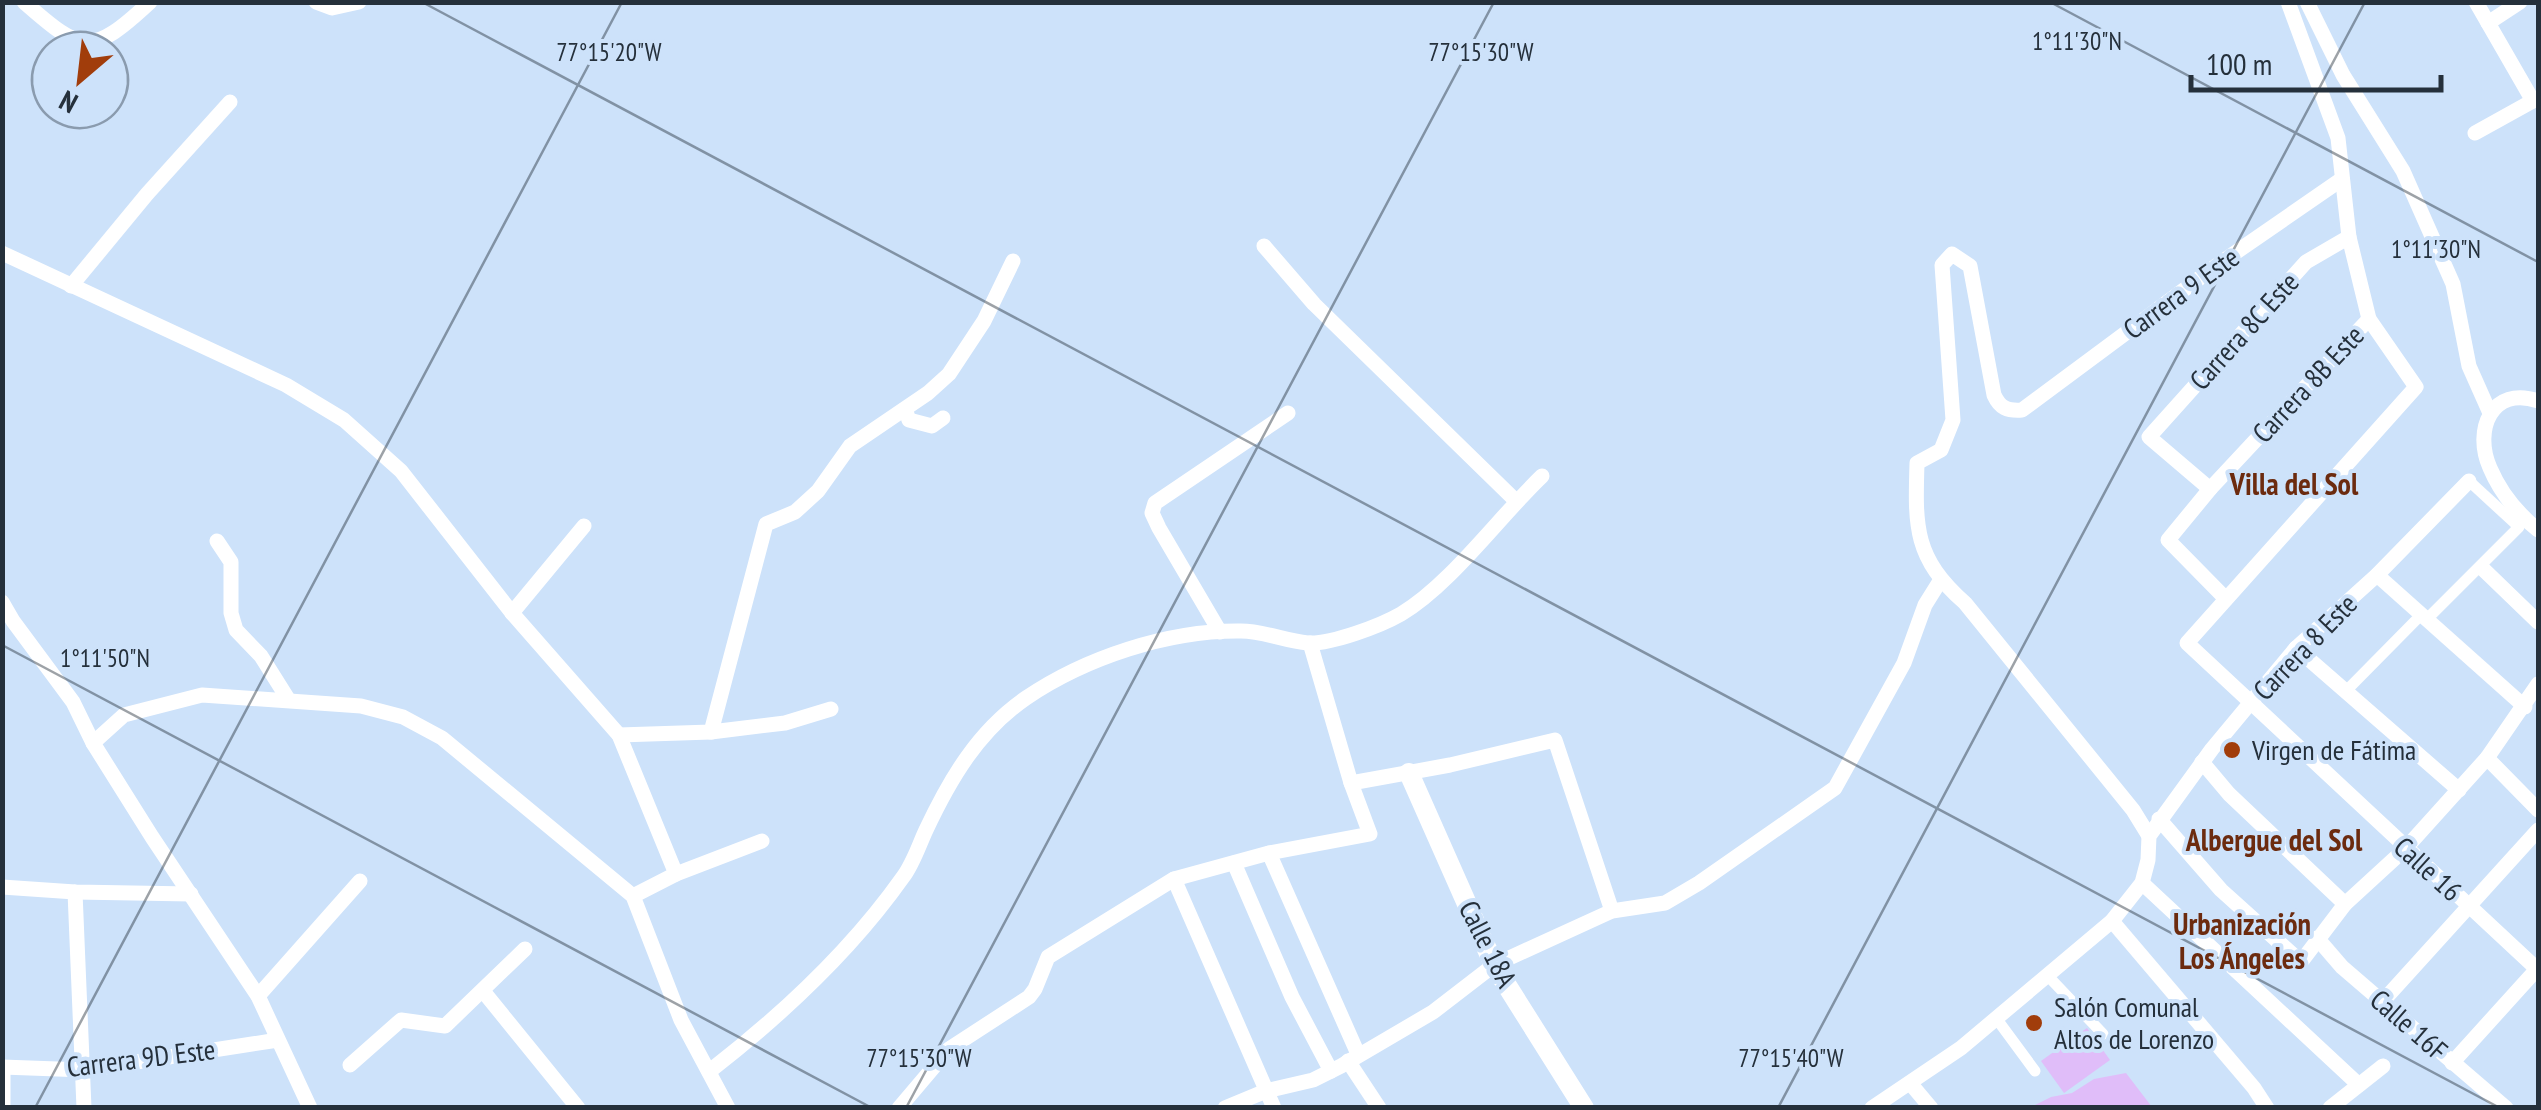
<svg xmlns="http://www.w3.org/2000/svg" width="2541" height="1110" font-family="'PT Sans Narrow',sans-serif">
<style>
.green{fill:#e0bdf9}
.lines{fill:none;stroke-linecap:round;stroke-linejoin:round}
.pedestrian{stroke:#fff;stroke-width:11}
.minor{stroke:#fff;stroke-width:15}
.tertiary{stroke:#fff;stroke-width:20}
.ticks{fill:none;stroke:#25303b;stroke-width:2.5;stroke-opacity:0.45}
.poi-dot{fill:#a13d0b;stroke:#cde2fa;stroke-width:4}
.labels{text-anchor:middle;stroke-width:8;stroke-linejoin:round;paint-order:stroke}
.street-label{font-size:28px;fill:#25303b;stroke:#cde2fa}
.poi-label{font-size:28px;fill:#25303b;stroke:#cde2fa;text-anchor:start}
.neighbourhood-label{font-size:30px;font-weight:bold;fill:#6c2b0f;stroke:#cde2fa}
.ticks-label{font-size:25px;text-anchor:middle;fill:#25303b;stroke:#cde2fa;stroke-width:8;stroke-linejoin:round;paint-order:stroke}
</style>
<rect width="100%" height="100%" fill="#cde2fa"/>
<g class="green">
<polygon points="2087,1028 2110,1060 2064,1093 2041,1061"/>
<polygon points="2126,1073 2152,1107 2031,1107 2051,1097 2072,1093 2094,1079"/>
</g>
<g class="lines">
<g class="pedestrian">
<polyline points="2427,619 2519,527 2469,481"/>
<polyline points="2346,691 2421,615"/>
<polyline points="2047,975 2103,1034"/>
<polyline points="1996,1018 2035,1071"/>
</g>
<g class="minor">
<path d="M24 2C82 53 91 57 150 2"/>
<polyline points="316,2 332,8 359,2"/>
<polyline points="2288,2 2338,138 2349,237 2369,319 2416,387 2187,643 2538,970"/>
<polyline points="2307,2 2343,75 2403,171 2453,284 2469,366 2489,411"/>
<polyline points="2476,2 2533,101"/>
<polyline points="2488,23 2520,2"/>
<polyline points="2475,133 2538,98"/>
<polyline points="1264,246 1314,304 1516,501"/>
<polyline points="2,253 286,385 344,420 401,471 512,613 619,735 676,874"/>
<polyline points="71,286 147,194 230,102"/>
<path d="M2538 401C2492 385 2473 430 2490 468 2501 494 2517 513 2538 530"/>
<polyline points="905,409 909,420 932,426 943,418"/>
<polyline points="2210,489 2149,437 2306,262 2349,237"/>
<polyline points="217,541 231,562 231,613 236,630 261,656 288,699"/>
<polyline points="2482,568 2538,622"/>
<polyline points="2377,575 2525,707"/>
<polyline points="2226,599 2168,540 2210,489 2369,319"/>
<polyline points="2,602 13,621 73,702 93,743 152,837 258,996 310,1108"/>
<polyline points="512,613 584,526"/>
<polyline points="1220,632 1159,528 1152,513 1155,503 1288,413"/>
<polyline points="2296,648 2459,790"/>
<polyline points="711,732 785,723 831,709"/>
<polyline points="619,735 711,732 766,524 795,512 818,491 850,446 928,393 949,374 984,321 1013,261"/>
<polyline points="93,743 124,715 202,695 361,706 403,717 442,738 633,896 681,1020 728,1108"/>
<polyline points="2487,758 2538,810"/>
<polyline points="2202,762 2229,794 2345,904"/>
<polyline points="1351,783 1450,765 1555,740 1612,911"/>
<polyline points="2159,819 2221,890 2301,962 2345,904 2405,849 2487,758 2538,684"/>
<path d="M2149 836 2133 810 1965 603C1914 558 1915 527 1917 463L1941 450 1953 420 1942 265 1952 254 1970 266 1994 395C2000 408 2007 411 2022 410L2216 266 2342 179"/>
<polyline points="1269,853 1358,1054"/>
<polyline points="1234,863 1292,997 1331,1071"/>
<polyline points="1174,879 1274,1108"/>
<polyline points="2142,883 2359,1085"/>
<polyline points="2,887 75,892 191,894"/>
<polyline points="75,892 84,1108"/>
<polyline points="633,896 676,874 762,841"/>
<polyline points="2112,921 2254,1088 2267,1108"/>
<polyline points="2317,938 2342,967 2506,1108"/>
<polyline points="483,991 578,1108"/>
<polyline points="258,996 360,881"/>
<polyline points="2383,1001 2538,830"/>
<polyline points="1348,1061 1379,1108"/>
<polyline points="2452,1063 2537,969"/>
<polyline points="350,1065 401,1020 445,1026 525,949"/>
<polyline points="2,1067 85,1070 278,1040"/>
<path d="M711 1070C783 1014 850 952 903 877 913 864 919 845 926 830 950 779 978 731 1026 698 1085 658 1168 630 1241 631 1264 631 1285 641 1308 643 1332 644 1380 626 1401 614 1451 584 1499 517 1542 476"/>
<polyline points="1910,1083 1931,1108"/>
<polyline points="3,1108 3,1067"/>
<polyline points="899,1108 949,1049 1029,997 1035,989 1048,957 1174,879 1269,853 1370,834 1351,783 1310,643"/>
<polyline points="1225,1108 1266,1091 1313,1080 1341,1066 1433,1012 1494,965 1612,911 1665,903 1699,883 1835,788 1904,663 1925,605 1940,581"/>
<polyline points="1872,1108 1961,1048 2112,921 2142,883 2148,860 2149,836 2212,749 2296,648 2377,575 2469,481"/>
<polyline points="2330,1108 2383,1066"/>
</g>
<polyline class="tertiary" points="1409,773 1494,965 1584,1108"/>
</g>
<path class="ticks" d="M422 2 2500 1108M2050 2 2538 262M2 645 872 1108M35 1108 622 2M906 1108 1494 2M1778 1108 2365 2"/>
<g class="poi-dot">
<circle cx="2232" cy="750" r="10"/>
<circle cx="2034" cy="1023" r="10"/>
</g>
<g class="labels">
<g class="street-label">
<text transform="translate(2181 293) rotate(-36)" y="10">Carrera 9 Este</text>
<text transform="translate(2244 331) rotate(-48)" y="10">Carrera 8C Este</text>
<text transform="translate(2308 384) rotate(-47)" y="10">Carrera 8B Este</text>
<text transform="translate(2305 647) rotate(-46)" y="10">Carrera 8 Este</text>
<text transform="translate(2428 869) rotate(42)" y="10">Calle 16</text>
<text transform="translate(1488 944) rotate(63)" y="10">Calle 18A</text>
<text transform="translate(2409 1025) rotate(41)" y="10">Calle 16F</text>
<text transform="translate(141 1058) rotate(-7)" y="10">Carrera 9D Este</text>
</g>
<g class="poi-label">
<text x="2252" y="760">Virgen de Fátima</text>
<text x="2054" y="1017">Salón Comunal<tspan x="2054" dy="32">Altos de Lorenzo</tspan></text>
</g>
<g class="neighbourhood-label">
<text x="2294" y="495">Villa del Sol</text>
<text x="2274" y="851">Albergue del Sol</text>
<text x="2242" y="935">Urbanización<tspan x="2242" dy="34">Los Ángeles</tspan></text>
</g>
</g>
<g class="ticks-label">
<text x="2077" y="50">1°11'30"N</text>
<text x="609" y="61">77°15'20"W</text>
<text x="1481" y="61">77°15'30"W</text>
<text x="2436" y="258">1°11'30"N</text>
<text x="105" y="667">1°11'50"N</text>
<text x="919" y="1067">77°15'30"W</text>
<text x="1791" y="1067">77°15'40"W</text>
</g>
<rect width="2541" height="1110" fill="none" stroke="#25303b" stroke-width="10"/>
<g transform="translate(80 80) rotate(208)"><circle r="48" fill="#cde2fa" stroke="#8a9bae" stroke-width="2.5"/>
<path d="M0-8L18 38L0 25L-18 38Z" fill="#a13d0b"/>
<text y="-15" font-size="28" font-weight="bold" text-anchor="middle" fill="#25303b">N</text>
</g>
<path d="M2191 75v15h250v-15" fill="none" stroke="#25303b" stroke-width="5"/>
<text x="2206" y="75" font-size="30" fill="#25303b" stroke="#cde2fa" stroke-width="8" paint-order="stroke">100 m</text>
</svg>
